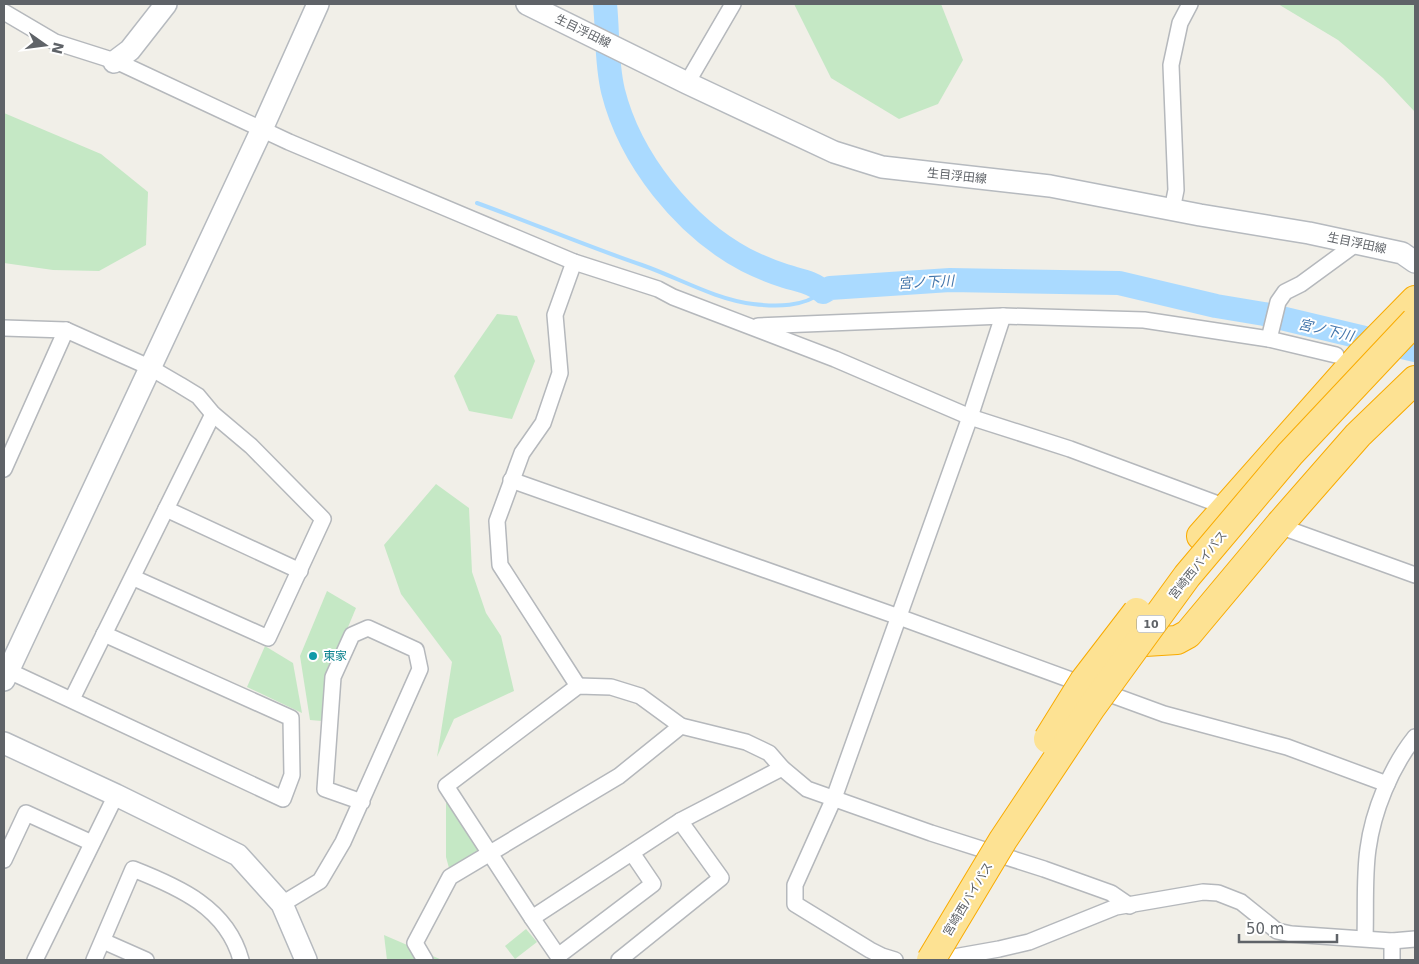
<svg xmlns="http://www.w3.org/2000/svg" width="1419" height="964" font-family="'DejaVu Sans','Noto Sans JP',sans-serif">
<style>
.green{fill:#c5e8c5}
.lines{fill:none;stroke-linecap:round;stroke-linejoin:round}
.stream{stroke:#aadaff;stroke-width:4}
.river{stroke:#aadaff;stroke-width:24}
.building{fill:#cccac5;stroke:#d6d1c6}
.street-casing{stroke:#b5b8bc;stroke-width:18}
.secondary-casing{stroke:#b6babf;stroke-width:24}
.highway-casing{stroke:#f9ab00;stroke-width:30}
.street{stroke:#fff;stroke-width:15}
.secondary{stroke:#fff;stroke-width:21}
.highway{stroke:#fde293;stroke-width:28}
.highway-bridge-casing{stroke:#f9ab00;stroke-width:30;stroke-linecap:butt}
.highway-bridge{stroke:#fde293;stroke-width:28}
.culture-dot{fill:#0f9aa8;stroke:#fff;stroke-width:2}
.labels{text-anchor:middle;stroke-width:4;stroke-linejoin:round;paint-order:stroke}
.shield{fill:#fff;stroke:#8f9295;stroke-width:1}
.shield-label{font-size:11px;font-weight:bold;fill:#5f6368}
.street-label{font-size:12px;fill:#5f6368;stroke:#fff}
.culture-label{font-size:12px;fill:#0d838f;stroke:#fff;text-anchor:start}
.water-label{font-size:14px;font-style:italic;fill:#4174aa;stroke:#fff}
</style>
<rect width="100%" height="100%" fill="#f1efe8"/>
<g class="green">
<polygon points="794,4 941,4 963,60 938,104 899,119 831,78"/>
<polygon points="1278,4 1415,4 1415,112 1383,78 1338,40"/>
<polygon points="4,113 101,154 148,192 146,245 99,271 53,270 4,263"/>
<polygon points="497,314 517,316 535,361 512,419 469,411 454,376"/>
<polygon points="436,484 469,508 472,572 486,613 501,636 514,691 454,719 437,757 452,662 401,594 384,545"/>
<polygon points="327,591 356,608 328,675 322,721 310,720 300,656"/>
<polygon points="265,646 293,663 302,713 247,687"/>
<polygon points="446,797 481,851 449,868 446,857"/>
<polygon points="526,929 537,942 515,959 505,946"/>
<polygon points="384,935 442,960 387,960"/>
</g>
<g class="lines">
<path class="stream" d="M477 203C532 223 586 246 642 265 679 278 714 299 753 304 777 307 803 307 823 292"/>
<path class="river" d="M605 4C608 33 606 62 613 91 630 159 684 227 746 260 758 266 772 272 785 276 797 280 814 282 823 292L830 288 950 280 1119 283 1216 306 1264 314 1415 350"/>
</g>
<polygon class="building" points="313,651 317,653 318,658 314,662 309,660 308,654"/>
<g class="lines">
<defs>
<g id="street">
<polyline points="4,12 55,42 118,62 289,142 574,262 658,289 673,297 835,359 970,417 1070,449 1226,507"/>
<polyline points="687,83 733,4"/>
<polyline points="1172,210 1176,190 1171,65 1180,23 1190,4"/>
<polyline points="574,262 555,315 560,373 543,423 522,453 497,521 500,565 578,686"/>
<polyline points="758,326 1003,316 1144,320 1269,339 1336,355"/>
<polyline points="4,328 66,330 149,367 180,385 198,396 213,414 251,446 323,519 268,638 134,578"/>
<polyline points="1269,339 1278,302 1285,292 1301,284 1357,243"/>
<polyline points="4,469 66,330"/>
<polyline points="511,480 899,617 1164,714 1287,747 1387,784"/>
<polyline points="166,509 300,571"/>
<polyline points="1280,524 1282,527 1415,575"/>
<polyline points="9,671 283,799 292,775 291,718 104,634"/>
<polyline points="72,699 213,414"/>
<polyline points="632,853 653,884 558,956 532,918 446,786 578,686 611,687 640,696 681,726 746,742 769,753 782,768 807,789 931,833 1044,869 1111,893 1130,906"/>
<polyline points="4,860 26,813 92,843"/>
<polyline points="282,904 320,881 343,842 420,669 416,650 368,628 352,635 333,677 325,789 362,802"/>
<polyline points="532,918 680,821 782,768"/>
<path d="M1365 938C1366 910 1364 876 1368 849 1373 811 1391 767 1415 737"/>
<polyline points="103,941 146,960"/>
<polyline points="1392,941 1392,960"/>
<polyline points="35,960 116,795"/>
<path d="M94 960 133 869C179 887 227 908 241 960"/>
<polyline points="425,960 415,943 450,877 619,776 681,726"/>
<polyline points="619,960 721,878 680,821"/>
<polyline points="895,960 882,956 870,950 795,904 795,885 834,798 970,417 1003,316"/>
<polyline points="937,960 999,949 1029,942 1116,907 1203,892 1218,893 1241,902 1277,931 1291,934 1392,941 1415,939"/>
</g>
<g id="secondary">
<polyline points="527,4 687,83 834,152 882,167 1050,186 1200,215 1309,233 1402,253 1415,262"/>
<polyline points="114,62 130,50 166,4"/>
<polyline points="4,680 262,129 318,4"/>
<polyline points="4,743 116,795 238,855 282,904 306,960"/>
</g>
<g id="highway">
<polyline points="1201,536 1362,354 1415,300"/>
<polyline points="1145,642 1177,640 1188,634 1280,524 1358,435 1415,380"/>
</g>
</defs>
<use href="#street" class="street-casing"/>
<use href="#secondary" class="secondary-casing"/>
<use href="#highway" class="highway-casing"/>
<use href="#street" class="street"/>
<use href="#secondary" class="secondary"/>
<use href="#highway" class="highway"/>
<defs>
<g id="highway-bridge">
<polyline points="1048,739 1084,681 1137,612"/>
<polyline points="931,960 1003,840 1091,708 1187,576 1290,454 1415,321"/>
</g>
</defs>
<use href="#highway-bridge" class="highway-bridge-casing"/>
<use href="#highway-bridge" class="highway-bridge"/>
</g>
<circle class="culture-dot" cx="313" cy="656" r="5"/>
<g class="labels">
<rect class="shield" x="1137" y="615.5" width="28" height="17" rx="4"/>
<g class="shield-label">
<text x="1151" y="628">10</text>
</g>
<g class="street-label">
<text transform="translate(583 31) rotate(26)" y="4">生目浮田線</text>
<text transform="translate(957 176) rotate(6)" y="4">生目浮田線</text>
<text transform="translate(1357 243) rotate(12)" y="4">生目浮田線</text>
<text transform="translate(1198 565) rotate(-51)" y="4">宮崎西バイパス</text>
<text transform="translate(968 899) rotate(-59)" y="4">宮崎西バイパス</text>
</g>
<g class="culture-label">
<text x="323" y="660">東家</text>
</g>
<g class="water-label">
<text transform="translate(926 282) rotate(-3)" y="5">宮ノ下川</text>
<text transform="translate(1326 330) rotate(13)" y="5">宮ノ下川</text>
</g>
</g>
<rect width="1419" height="964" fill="none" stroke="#5f6368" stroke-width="10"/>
<g transform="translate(45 45) rotate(104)" stroke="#ffffff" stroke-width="4" paint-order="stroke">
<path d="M0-4L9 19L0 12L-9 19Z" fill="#5f6368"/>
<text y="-8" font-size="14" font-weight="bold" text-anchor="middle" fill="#5f6368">N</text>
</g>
<path d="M1239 934v8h98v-8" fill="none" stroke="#5f6368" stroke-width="2.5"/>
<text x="1246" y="934" font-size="15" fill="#5f6368" stroke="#ffffff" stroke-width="4" paint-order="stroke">50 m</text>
</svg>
